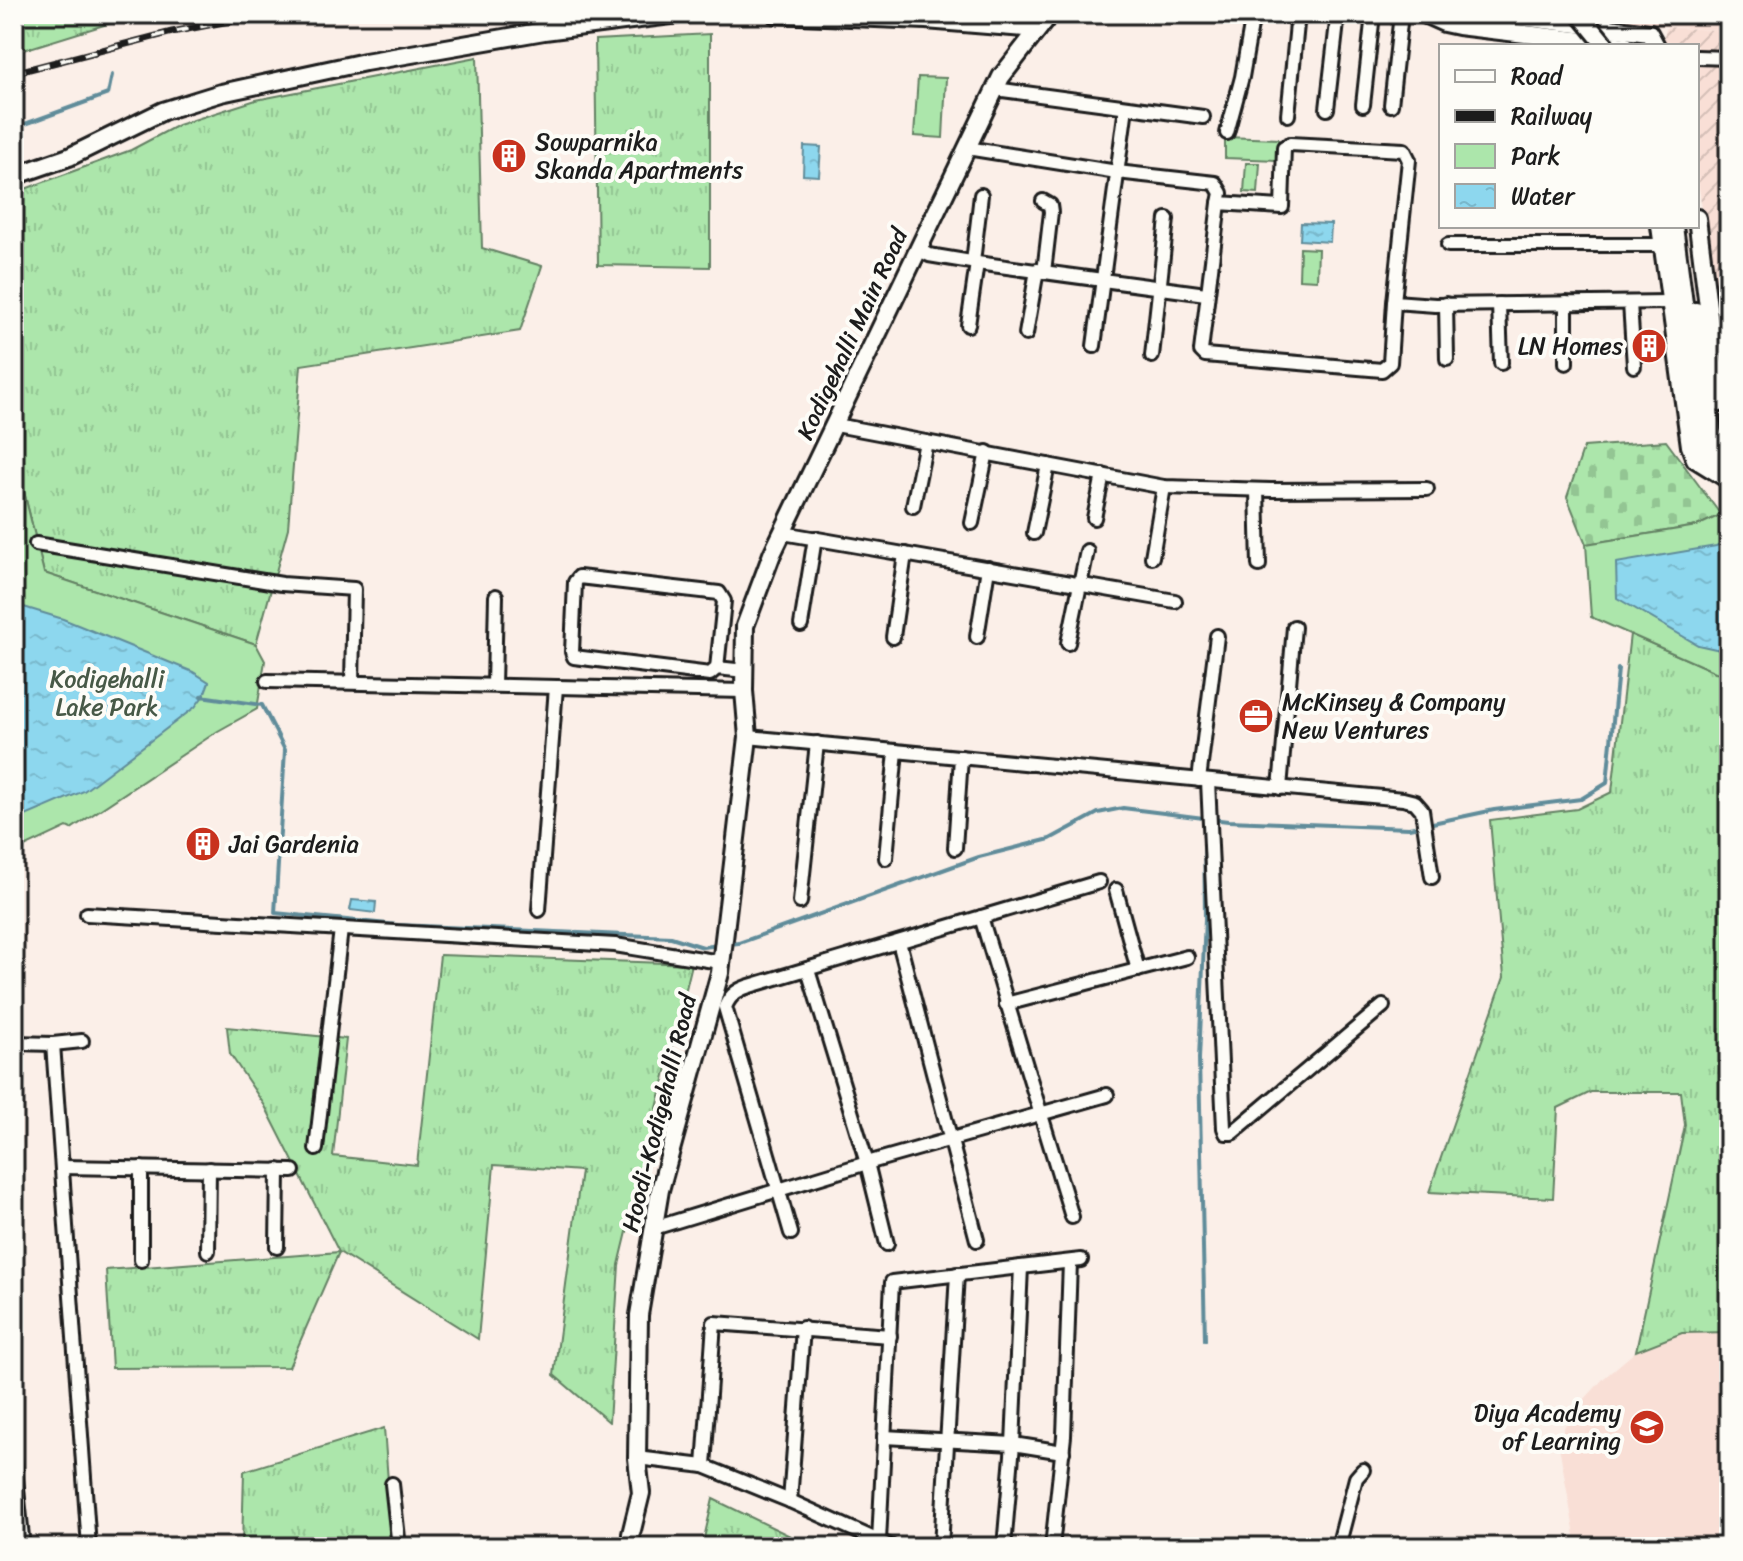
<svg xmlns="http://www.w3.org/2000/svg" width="1743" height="1561" font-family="Sriracha,sans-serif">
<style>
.built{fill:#f9dfd6}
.industrial{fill:url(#industrial-furrows)}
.grass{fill:url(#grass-tufts);stroke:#648164;stroke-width:2}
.cemetery{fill:url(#cemetery-stones);stroke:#648164;stroke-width:2}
.park{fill:#ace6ab;stroke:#648164;stroke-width:2}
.water{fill:url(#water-ripples);stroke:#608c9a;stroke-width:2}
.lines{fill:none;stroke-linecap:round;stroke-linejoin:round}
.stream{stroke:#608c9a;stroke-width:4}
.street-casing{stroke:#1c1c1c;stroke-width:18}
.secondary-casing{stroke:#1c1c1c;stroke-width:22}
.street{stroke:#fdfcf7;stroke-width:12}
.secondary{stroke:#fdfcf7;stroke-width:16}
.rail-casing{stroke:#1c1c1c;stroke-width:7}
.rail{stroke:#fdfcf7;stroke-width:4;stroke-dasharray:12;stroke-linecap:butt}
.secondary-bridge-casing{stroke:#1c1c1c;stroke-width:22;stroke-linecap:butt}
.secondary-bridge{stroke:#fdfcf7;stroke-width:16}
.labels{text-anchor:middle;stroke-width:8;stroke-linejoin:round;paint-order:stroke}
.poi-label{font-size:24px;fill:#1c1c1c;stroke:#fdfcf7;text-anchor:start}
.street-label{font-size:24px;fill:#1c1c1c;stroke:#fdfcf7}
.park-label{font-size:24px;fill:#475947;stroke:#fdfcf7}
</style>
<defs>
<pattern id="industrial-furrows" width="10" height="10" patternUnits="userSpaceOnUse" patternTransform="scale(2)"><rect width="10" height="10" fill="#f9dfd6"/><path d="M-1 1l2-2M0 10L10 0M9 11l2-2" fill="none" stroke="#d5bfb7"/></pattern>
<pattern id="grass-tufts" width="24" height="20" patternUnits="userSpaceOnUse" patternTransform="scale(2)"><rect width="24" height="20" fill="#ace6ab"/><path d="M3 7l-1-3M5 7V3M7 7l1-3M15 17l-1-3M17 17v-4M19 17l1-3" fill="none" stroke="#93c593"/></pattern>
<pattern id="cemetery-stones" width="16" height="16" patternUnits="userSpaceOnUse" patternTransform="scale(2)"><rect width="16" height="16" fill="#ace6ab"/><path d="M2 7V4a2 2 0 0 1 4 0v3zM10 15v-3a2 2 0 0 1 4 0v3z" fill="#93c593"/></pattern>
<pattern id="water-ripples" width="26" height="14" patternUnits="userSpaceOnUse" patternTransform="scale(2)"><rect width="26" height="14" fill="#8dd7ee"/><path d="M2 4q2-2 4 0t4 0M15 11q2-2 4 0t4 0" fill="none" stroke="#79b8cc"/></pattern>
</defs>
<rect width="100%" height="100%" fill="#fbefe8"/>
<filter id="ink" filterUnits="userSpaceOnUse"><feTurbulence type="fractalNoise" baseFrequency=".0125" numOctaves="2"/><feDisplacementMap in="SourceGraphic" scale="16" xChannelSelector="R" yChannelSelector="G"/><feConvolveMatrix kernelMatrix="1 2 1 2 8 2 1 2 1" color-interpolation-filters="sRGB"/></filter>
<g filter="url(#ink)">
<g class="built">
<polygon points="1592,14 1729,14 1729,31 1597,21"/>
<polygon points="1729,1332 1729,1547 1577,1547 1558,1440 1571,1414 1604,1378 1636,1351 1682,1333"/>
</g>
<polygon class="industrial" points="1667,27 1729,31 1729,394 1697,174 1697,46 1665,46 1663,38"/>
<g class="grass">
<polygon points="14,14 130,14 130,17 14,53"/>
<polygon points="710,34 710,267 598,265 595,40"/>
<polygon points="477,57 482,248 542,266 520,331 301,365 288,528 256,644 44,573 14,451 14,193 131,150 178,125 256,100"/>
<polygon points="1630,634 1729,678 1729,1332 1682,1333 1636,1351 1685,1125 1681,1092 1591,1092 1558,1108 1553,1198 1429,1192 1504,977 1490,820 1577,809 1612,792"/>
<polygon points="440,955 692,964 619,1265 609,1422 554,1375 581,1171 494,1165 478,1339 339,1252 289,1367 112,1368 106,1270 339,1252 265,1106 230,1054 227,1027 346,1039 333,1156 417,1165"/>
<polygon points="384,1428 393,1547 242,1547 244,1471"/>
<polygon points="713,1499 813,1547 702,1547"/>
</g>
<polygon class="cemetery" points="1666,441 1721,515 1697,526 1586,544 1567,497 1584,447"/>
<g class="park">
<polygon points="918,77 946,78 943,138 914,136"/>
<polygon points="1225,137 1278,139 1277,160 1225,158"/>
<polygon points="1246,163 1260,163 1258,193 1244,192"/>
<polygon points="1300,248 1318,249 1317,280 1299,279"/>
<polygon points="14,451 44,573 256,644 265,661 257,709 218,731 71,829 67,827 14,852"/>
<polygon points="1729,511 1729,678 1591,617 1586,544 1697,526"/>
</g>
<g class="water">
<polygon points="804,146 821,147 819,176 803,175"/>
<polygon points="1301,223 1331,224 1330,242 1300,240"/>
<polygon points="1729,540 1729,652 1698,645 1617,598 1616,563 1716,546"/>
<polygon points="14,604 63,619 193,672 209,682 204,695 195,707 84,791 14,821"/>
<polygon points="352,900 376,902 375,913 350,910"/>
</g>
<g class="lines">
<g class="stream">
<polyline points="97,14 98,20"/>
<polyline points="14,128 108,94 112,75"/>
<polyline points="201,696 262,705 285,750 275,913 398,925 671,937 703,947 720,945"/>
<polyline points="1204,818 1205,919 1199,1059 1205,1340"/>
<polyline points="729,944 739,943 979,857 1050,839 1098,813 1123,808 1228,821 1409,828 1494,810 1581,799 1607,783 1618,669"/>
</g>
<defs>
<g id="street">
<polyline points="1697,57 1729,58"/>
<polyline points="995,89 1203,117"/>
<polyline points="1363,105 1373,14"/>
<polyline points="1391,105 1401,14"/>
<polyline points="1327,109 1338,14"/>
<polyline points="1288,115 1298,14"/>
<polyline points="1227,133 1242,77 1253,14"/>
<polyline points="967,148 1117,172 1215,183 1221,193 1219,203"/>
<polyline points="1043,201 1050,205 1051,212 1044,272"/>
<polyline points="1448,245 1662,245"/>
<polyline points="919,250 929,255 977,263 1206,294"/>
<polyline points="973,262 981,195"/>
<polyline points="1394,302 1409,160 1404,150 1290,144 1284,147 1282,207 1219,203 1201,351 1205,355 1382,370 1390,363 1394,302 1435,305 1669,302"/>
<polyline points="1566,303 1566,363"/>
<polyline points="1630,303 1634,366"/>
<polyline points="1446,304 1447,359"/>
<polyline points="1499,304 1501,363"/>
<polyline points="968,325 977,263"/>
<polyline points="1026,334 1037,270"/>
<polyline points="1094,346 1126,107"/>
<polyline points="1152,356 1167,219"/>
<polyline points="836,425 1164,487 1271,490 1427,489"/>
<polyline points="1257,490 1259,565"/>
<polyline points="913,506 926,442"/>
<polyline points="1094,518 1103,475"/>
<polyline points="972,523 987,452"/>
<polyline points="783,533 1175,601"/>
<polyline points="1034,533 1048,465"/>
<polyline points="36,544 282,584 354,589 352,682"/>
<polyline points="1152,557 1164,487"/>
<polyline points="801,625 815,538"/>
<polyline points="893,637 905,554"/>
<polyline points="977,637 988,568"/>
<polyline points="1068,643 1087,551"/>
<polyline points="717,668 724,601 719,593 579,577 575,582 572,652 574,657 710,674 717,668 745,671"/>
<polyline points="267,681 744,691"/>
<polyline points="494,685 496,596"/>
<polyline points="748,737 1403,799 1415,802 1422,810 1432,877"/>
<polyline points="1199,780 1217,636"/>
<polyline points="1208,781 1224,1128 1226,1133 1232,1133 1383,1006"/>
<polyline points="1280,788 1294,627"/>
<polyline points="955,848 961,757"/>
<polyline points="886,858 896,751"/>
<polyline points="1116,890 1138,970"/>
<polyline points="800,902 817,743"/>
<polyline points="539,910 556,687"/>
<polyline points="87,914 615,945 720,962"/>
<polyline points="981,917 1072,1217"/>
<polyline points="899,942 977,1240"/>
<polyline points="808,970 867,1163 887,1244"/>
<polyline points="1006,1004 1187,957"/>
<polyline points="14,1043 53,1044 82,1041"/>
<polyline points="53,1044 89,1547"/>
<polyline points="316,1149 341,929"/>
<polyline points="62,1167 293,1171"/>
<polyline points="654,1228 867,1163 1107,1095"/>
<path d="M791 1233 725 1007C731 993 739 989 753 985L1099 882"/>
<polyline points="277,1247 278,1170"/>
<polyline points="208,1251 209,1169"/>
<polyline points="141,1260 141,1168"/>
<polyline points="884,1437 1013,1444 1063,1452"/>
<polyline points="637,1458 704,1466 790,1501 892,1547"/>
<polyline points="14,1460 23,1547"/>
<polyline points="704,1466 714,1323 890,1336"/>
<polyline points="392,1484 399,1547"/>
<polyline points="790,1501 803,1328"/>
<polyline points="879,1541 892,1282 1081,1260"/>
<polyline points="941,1547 957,1274"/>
<polyline points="1004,1547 1013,1444 1021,1267"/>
<polyline points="1052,1547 1064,1436 1070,1262"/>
<polyline points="1338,1547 1356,1478 1363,1470"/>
</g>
<g id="secondary">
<polyline points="775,14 926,20 1038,29"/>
<polyline points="1424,14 1444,23 1458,26 1626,46"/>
<polyline points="1497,14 1649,33 1656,46"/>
<polyline points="14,176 69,157 163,111 221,93 365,62 544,31 679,14"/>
<polyline points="1697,218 1720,403"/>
<polyline points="1660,226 1690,446 1695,459 1729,480"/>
<polyline points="1674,226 1703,450 1712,466"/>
<polyline points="1696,311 1712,430 1718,452 1729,463"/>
<polyline points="632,1547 631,1534 641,1493 637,1458 639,1315 660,1190 720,973 748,737 744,691 745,626 772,554 1001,77 1050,14"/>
</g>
</defs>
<use href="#street" class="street-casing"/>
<use href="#secondary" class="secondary-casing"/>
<use href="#street" class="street"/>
<use href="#secondary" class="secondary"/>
<defs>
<polyline id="rail" points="14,73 172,32 266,14"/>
</defs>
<use href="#rail" class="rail-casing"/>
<use href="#rail" class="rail"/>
<defs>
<polyline id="secondary-bridge" points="1580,14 1606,46"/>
</defs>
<use href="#secondary-bridge" class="secondary-bridge-casing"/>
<use href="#secondary-bridge" class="secondary-bridge"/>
</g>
</g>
<defs>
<symbol id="building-disc" viewBox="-11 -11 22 22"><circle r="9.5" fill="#c8321e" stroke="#fdfcf7"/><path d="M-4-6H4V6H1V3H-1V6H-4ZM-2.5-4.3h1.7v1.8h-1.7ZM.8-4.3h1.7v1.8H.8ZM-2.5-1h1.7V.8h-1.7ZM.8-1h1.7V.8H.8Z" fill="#fff"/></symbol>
<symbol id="office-disc" viewBox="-11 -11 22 22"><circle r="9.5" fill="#c8321e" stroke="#fdfcf7"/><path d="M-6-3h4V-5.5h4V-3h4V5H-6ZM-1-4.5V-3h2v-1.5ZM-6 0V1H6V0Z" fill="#fff"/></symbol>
<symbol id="school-disc" viewBox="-11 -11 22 22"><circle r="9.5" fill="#c8321e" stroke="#fdfcf7"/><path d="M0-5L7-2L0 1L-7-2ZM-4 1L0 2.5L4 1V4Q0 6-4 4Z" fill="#fff"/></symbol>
</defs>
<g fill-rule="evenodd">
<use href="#building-disc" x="489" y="136" width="40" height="40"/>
<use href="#building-disc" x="1629" y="326" width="40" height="40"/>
<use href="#office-disc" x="1236" y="696" width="40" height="40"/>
<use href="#building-disc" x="183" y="824" width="40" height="40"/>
<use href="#school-disc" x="1627" y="1407" width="40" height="40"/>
</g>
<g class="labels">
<g class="poi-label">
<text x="535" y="150">Sowparnika<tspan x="535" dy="28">Skanda Apartments</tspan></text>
<text x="1623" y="354" text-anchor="end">LN Homes</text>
<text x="1282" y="710">McKinsey &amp; Company<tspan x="1282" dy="28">New Ventures</tspan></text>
<text x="229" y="852">Jai Gardenia</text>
<text x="1621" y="1421" text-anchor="end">Diya Academy<tspan x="1621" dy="28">of Learning</tspan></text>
</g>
<g class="street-label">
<text transform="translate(852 334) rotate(-65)" y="8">Kodigehalli Main Road</text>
<text transform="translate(659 1113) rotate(-76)" y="8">Hoodi-Kodigehalli Road</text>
</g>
<g class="park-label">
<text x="107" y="687">Kodigehalli<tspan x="107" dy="28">Lake Park</tspan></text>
</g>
</g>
<rect width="1743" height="1561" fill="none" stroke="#fdfcf7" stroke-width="48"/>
<rect x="24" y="24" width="1695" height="1513" fill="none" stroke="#1c1c1c" stroke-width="3" filter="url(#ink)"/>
<rect x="1439" y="44" width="260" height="184" fill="#fdfcf7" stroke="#a3a29f" stroke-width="2"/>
<rect x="1455" y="70" width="40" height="12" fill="#fdfcf7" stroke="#a3a29f" stroke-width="2"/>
<text x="1511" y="84" font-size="24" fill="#1c1c1c">Road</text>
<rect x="1455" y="110" width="40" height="12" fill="#1c1c1c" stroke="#a3a29f" stroke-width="2"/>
<text x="1511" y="124" font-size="24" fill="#1c1c1c">Railway</text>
<rect x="1455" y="144" width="40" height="24" fill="#ace6ab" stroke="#a3a29f" stroke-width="2"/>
<text x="1511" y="164" font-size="24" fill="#1c1c1c">Park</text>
<rect x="1455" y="184" width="40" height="24" fill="url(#water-ripples)" stroke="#a3a29f" stroke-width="2"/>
<text x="1511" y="204" font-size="24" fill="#1c1c1c">Water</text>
</svg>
